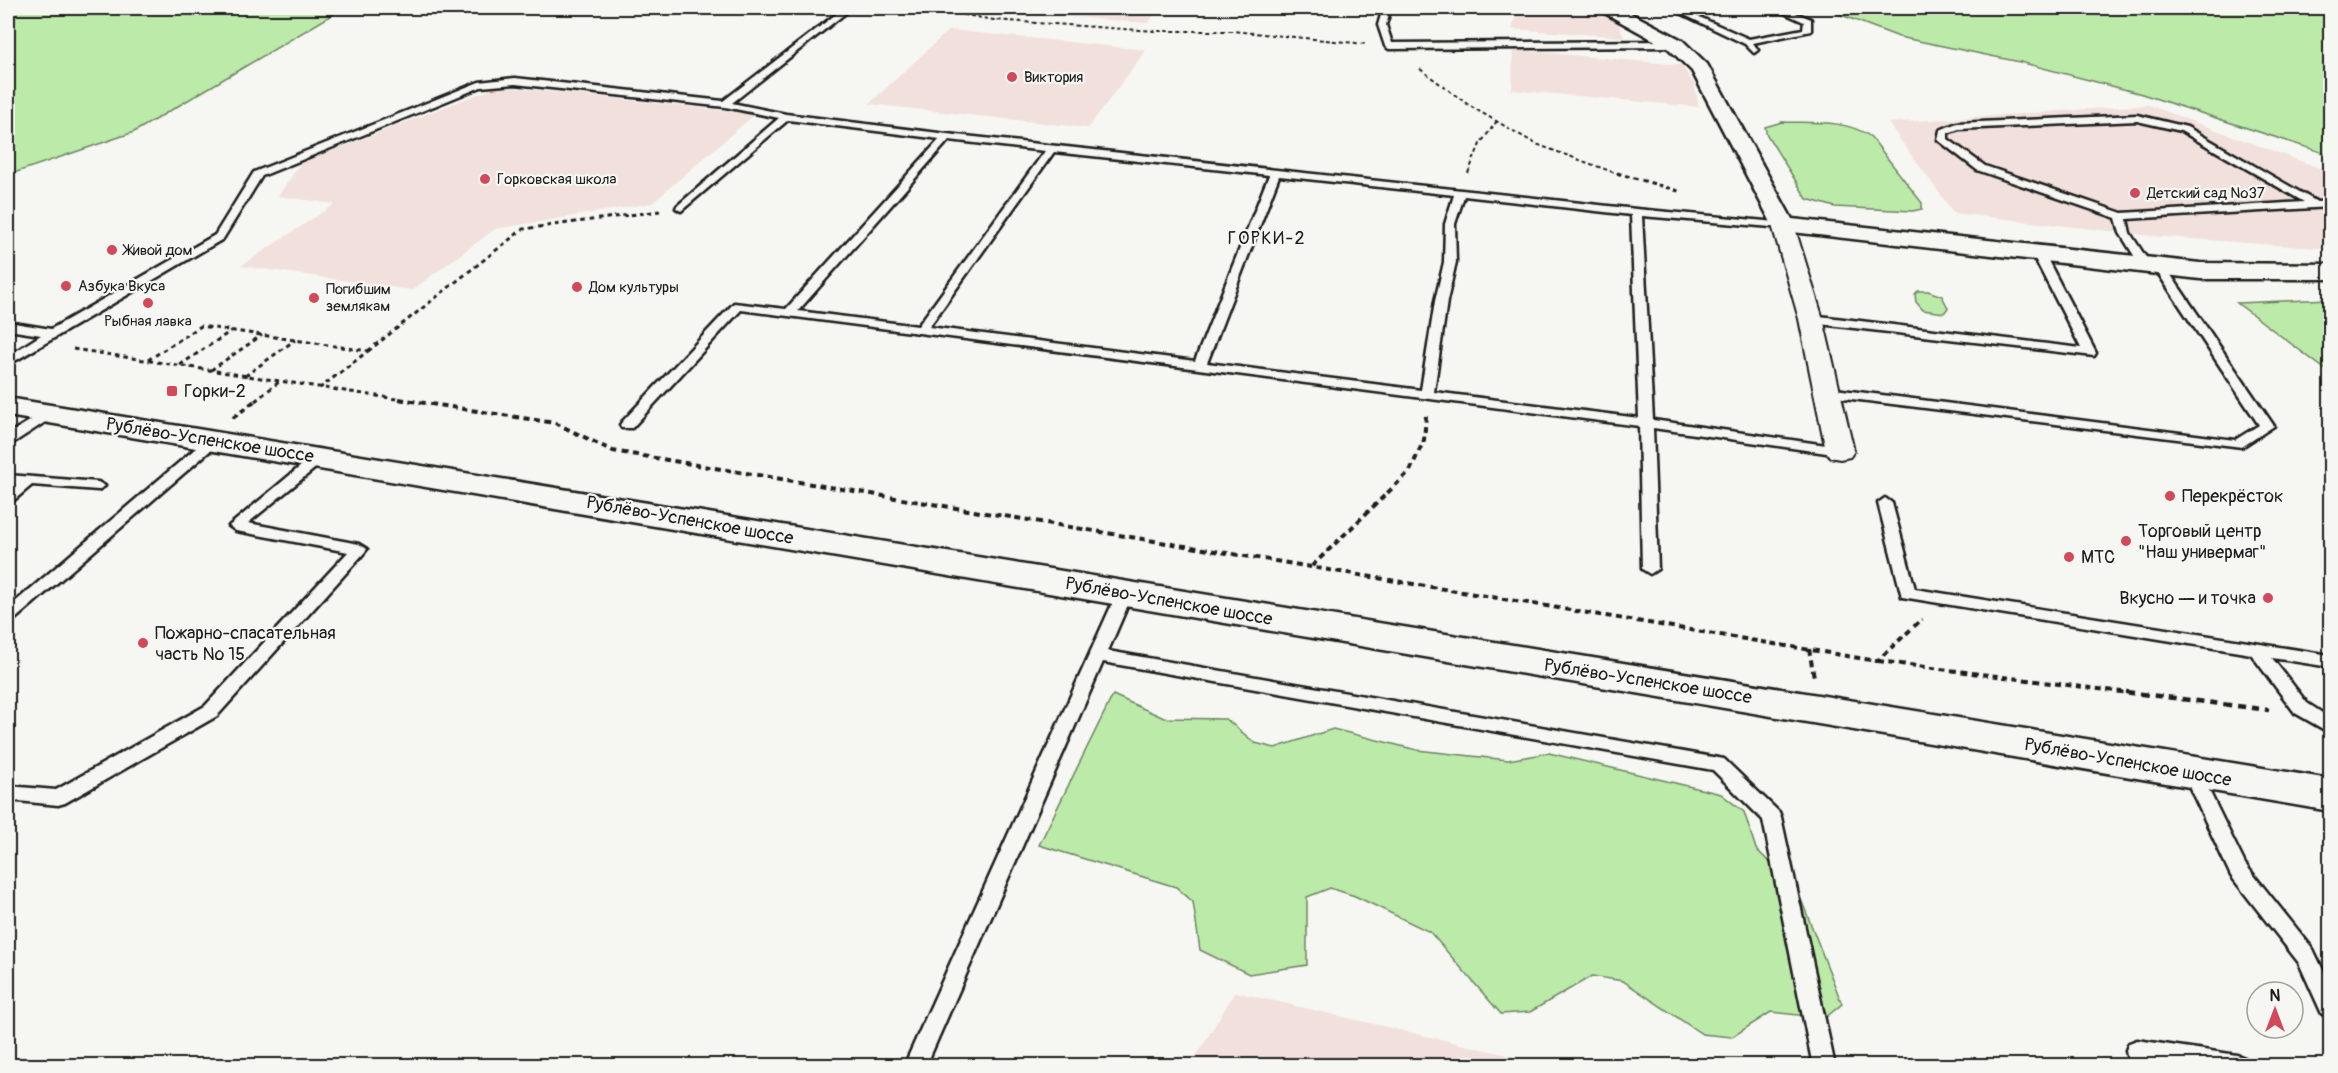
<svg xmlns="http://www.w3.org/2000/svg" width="2338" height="1073" font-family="Pangolin,sans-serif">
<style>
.built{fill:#f1e0db}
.green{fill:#bceaa9;stroke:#6c8362;stroke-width:1.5}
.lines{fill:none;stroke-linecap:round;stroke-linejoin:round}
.lane-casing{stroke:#1c1c1c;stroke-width:5}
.street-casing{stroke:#1c1c1c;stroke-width:4}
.secondary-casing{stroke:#1c1c1c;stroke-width:5}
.path-far3{stroke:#1c1c1c;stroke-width:2;stroke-dasharray:4 3;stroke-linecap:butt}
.path-far2{stroke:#1c1c1c;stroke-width:3;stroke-dasharray:4.5 4;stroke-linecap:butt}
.path-far1{stroke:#1c1c1c;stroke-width:4;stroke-dasharray:6 4.5;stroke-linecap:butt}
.path{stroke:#1c1c1c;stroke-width:4.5;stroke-dasharray:8 6;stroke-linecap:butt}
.lane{fill:#f6f6f2;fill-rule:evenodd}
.street{fill:#f6f6f2;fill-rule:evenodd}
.secondary{fill:#f6f6f2;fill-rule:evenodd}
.poi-dot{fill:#d1495b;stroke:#f6f6f2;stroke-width:2}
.labels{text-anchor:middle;stroke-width:4.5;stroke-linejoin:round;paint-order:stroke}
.far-poi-label{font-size:15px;fill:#1c1c1c;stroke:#f6f6f2;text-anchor:start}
.far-quarter-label{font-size:18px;letter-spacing:1.5px;fill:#1c1c1c;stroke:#f6f6f2}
.poi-label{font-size:18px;fill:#1c1c1c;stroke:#f6f6f2;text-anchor:start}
.street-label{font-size:18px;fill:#1c1c1c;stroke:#f6f6f2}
</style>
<rect width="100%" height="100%" fill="#f6f6f2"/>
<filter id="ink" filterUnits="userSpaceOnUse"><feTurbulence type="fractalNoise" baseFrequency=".0167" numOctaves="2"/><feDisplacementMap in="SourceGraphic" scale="12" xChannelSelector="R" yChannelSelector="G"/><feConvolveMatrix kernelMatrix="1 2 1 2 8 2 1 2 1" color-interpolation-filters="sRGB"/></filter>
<g filter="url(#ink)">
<g class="built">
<polygon points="964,8 1159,8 1148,23"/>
<polygon points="1519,8 1591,8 1617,21 1624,37 1512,29"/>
<polygon points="949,30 1146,50 1088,128 869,104"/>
<polygon points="1513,50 1681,65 1694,84 1699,107 1512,90"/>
<polygon points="499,86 755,114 652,203 495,229 412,290 241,266 335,204 278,196 301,163"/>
<polygon points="2148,105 2330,172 2330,249 2153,236 1954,213 1888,123"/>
<polygon points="1235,992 1551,1065 1191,1065"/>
</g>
<g class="green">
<polygon points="8,8 344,8 134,132 8,175"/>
<polygon points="1823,8 2330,8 2330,155 2142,94 2020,62 1899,37"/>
<path d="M1782 122C1811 123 1847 119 1871 137L1922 203V209L1913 211 1835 207 1807 199 1767 135 1765 127Z"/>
<polygon points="1918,291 1928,291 1942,296 1948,308 1944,313 1923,310 1916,302 1915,294"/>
<polygon points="2330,299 2330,373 2237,303 2238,303"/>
<polygon points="1113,695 1164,718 1226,719 1255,743 1275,748 1333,729 1417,750 1508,760 1549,753 1721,794 1744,812 1756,849 1797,889 1842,1004 1825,1018 1771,1012 1732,1037 1702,1034 1623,981 1592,976 1530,1012 1501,1014 1430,932 1355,896 1330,888 1307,897 1307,965 1249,974 1200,950 1193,902 1176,887 1039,845"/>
</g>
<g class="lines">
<defs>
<g id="lane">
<path d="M844 8H852L732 103 786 114 947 134 1636 209 1787 223 1788 225 1783 228 1642 216 1653 420 1840 447 1847 451 1840 455 1653 428 1658 569 1650 574 1642 569 1639 426 741 310 632 428H622L620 425 622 422 734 303 786 309 940 139 788 120 681 211 676 208 677 206 779 118 725 107 515 84 481 87 262 176 223 239 8 365V356L41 335 8 330V322L51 329 215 235 254 172 479 82 515 78 723 101ZM949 140 1045 151 918 326 798 311ZM1054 152 1269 175 1195 361 929 327ZM1279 176 1454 195 1445 224 1444 262 1435 301 1421 390 1207 363ZM1464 196 1631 215 1639 418 1434 392 1447 301 1456 262 1455 224Z"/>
<polygon points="1383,8 1391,8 1386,25 1392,43 1675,41 1679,44 1675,47 1389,49 1385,46 1378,25"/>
<polygon points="1670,8 1679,8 1749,39 1803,29 1804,22 1773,8 1783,8 1811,19 1811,31 1753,43 1758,50 1754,53 1745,44"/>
<path d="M2137 115 2187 127 2317 202 2330 201V207L2127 219 2130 233 2151 265 2145 268 2141 267 2120 233 2116 218 1977 170 1938 140 1940 130 1957 123ZM2137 121 2181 131 2304 202 2122 213 1985 166 1948 139V133L1959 129Z"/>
<polygon points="2038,250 2044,253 2096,353 2094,356 1811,323 1805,319 1811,315 2081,348 2032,253"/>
<polygon points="2160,264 2164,265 2274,426 2242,447 1827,396 1820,392 1827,388 2235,440 2259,425 2154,267"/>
<polygon points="48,410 55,414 53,417 13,443 8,444 8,434"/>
<polygon points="214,436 221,440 219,443 14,620 8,621 8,608 209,437"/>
<polygon points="319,454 326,458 324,461 248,523 359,544 367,549 364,553 217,716 65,803 58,805 8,800 8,786 56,790 205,706 348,552 236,531 229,526 314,455"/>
<polygon points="8,475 98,482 105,486 98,490 32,485 13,501 8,503 8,491 16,484 8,483"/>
<polygon points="1885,498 1892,503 1915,589 2330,655 2330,667 2272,658 2307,703 2330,718 2330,733 2295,713 2251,654 1902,597 1878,503"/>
<polygon points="1125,588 1131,589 1133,593 1108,651 1724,759 1779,812 1781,817 1835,1066 1813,1066 1763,820 1713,770 1103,662 926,1066 904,1066 1117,593 1119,589"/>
<polygon points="2192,766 2198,768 2245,864 2313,949 2330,985 2330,1017 2322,1014 2299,963 2231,876 2183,773 2186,768"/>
<polygon points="2137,1040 2237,1055 2245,1058 2248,1066 2168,1066 2150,1063 2151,1066 2129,1066 2126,1050 2129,1043"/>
</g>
<polygon id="street" points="1783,219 1791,220 1794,225 1823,319 1854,451 1850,457 1840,459 1830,457 1826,451 1799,319 1772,225 1775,220"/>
<g id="secondary">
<polygon points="1600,8 1621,8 1682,40 1707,64 1792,219 2200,263 2330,264 2330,279 2200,279 1775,230 1692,71 1668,48 1603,12"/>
<polygon points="8,398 2330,779 2330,811 8,416"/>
</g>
</defs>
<use href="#lane" class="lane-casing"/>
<use href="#street" class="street-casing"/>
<use href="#secondary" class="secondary-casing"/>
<g class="path-far3">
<polyline points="951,8 960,14 994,20 1154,31 1232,31 1366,44"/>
<polyline points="1420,69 1470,106 1536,144 1621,175"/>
<polyline points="1468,173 1480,144 1497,121"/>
</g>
<g class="path-far2">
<polyline points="1617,173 1682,192"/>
<polyline points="73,349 409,401"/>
<polyline points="368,351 523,229 660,211"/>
<polyline points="148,360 201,326 368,351 320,388"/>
<polyline points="180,365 231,331"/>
<polyline points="211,370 262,335"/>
<polyline points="245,376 295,340"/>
<polyline points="255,401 279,382"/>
</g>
<g class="path-far1">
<polyline points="399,399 555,423 613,451 1877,661 1922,619"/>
<polyline points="233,418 257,399"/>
<polyline points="1312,566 1410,471 1424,440 1426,416"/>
<polyline points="1809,649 1814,677"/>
<polyline points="1878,661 2138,694"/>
</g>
<polyline class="path" points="2126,692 2269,710"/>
<use href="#lane" class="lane"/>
<use href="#street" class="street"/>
<use href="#secondary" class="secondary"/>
</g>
</g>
<g class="poi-dot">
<circle cx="1012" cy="77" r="6"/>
<circle cx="485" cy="179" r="6"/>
<circle cx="2135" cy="193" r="6"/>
<circle cx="112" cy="250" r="6"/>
<circle cx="66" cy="286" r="6"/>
<circle cx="577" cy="287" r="6"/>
<circle cx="314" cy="298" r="6"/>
<circle cx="148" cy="303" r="6"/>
<rect x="166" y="385" width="12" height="12" rx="3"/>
<circle cx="2170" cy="496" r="6"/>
<circle cx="2126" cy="541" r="6"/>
<circle cx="2069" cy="557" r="6"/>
<circle cx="2268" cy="598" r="6"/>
<circle cx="143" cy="643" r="6"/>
</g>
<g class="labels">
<g class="far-poi-label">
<text x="1024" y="82">Виктория</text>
<text x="497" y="184">Горковская школа</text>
<text x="2147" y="198">Детский сад №37</text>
<text x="124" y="255">Живой дом</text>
<text x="78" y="291">Азбука Вкуса</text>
<text x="589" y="292">Дом культуры</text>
<text x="326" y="294">Погибшим<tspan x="326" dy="17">землякам</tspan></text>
<text x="148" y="326" text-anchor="middle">Рыбная лавка</text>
</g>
<g class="far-quarter-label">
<text x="1267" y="244">ГОРКИ-2</text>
</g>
<g class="poi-label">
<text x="184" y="397">Горки-2</text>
<text x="2182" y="502">Перекрёсток</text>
<text x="2138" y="537">Торговый центр<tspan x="2138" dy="21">"Наш универмаг"</tspan></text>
<text x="2081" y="563">МТС</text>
<text x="2256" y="604" text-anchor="end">Вкусно — и точка</text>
<text x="155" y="639">Пожарно-спасательная<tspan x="155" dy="21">часть № 15</tspan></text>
</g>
<g class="street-label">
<text transform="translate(210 440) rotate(9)" y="6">Рублёво-Успенское шоссе</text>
<text transform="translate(690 520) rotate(10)" y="6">Рублёво-Успенское шоссе</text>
<text transform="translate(1169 601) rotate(10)" y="6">Рублёво-Успенское шоссе</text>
<text transform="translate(1648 681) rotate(9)" y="6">Рублёво-Успенское шоссе</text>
<text transform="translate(2128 762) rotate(10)" y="6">Рублёво-Успенское шоссе</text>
</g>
</g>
<rect width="2338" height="1073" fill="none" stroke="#f6f6f2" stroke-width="30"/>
<rect x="15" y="15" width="2308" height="1043" fill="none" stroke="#1c1c1c" stroke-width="2" filter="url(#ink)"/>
<g transform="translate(2275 1010)"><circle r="28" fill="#f6f6f2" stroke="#9f9f9c" stroke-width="1.5"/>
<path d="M0-4.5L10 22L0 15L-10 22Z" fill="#d1495b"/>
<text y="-9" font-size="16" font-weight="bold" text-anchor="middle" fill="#1c1c1c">N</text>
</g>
</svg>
